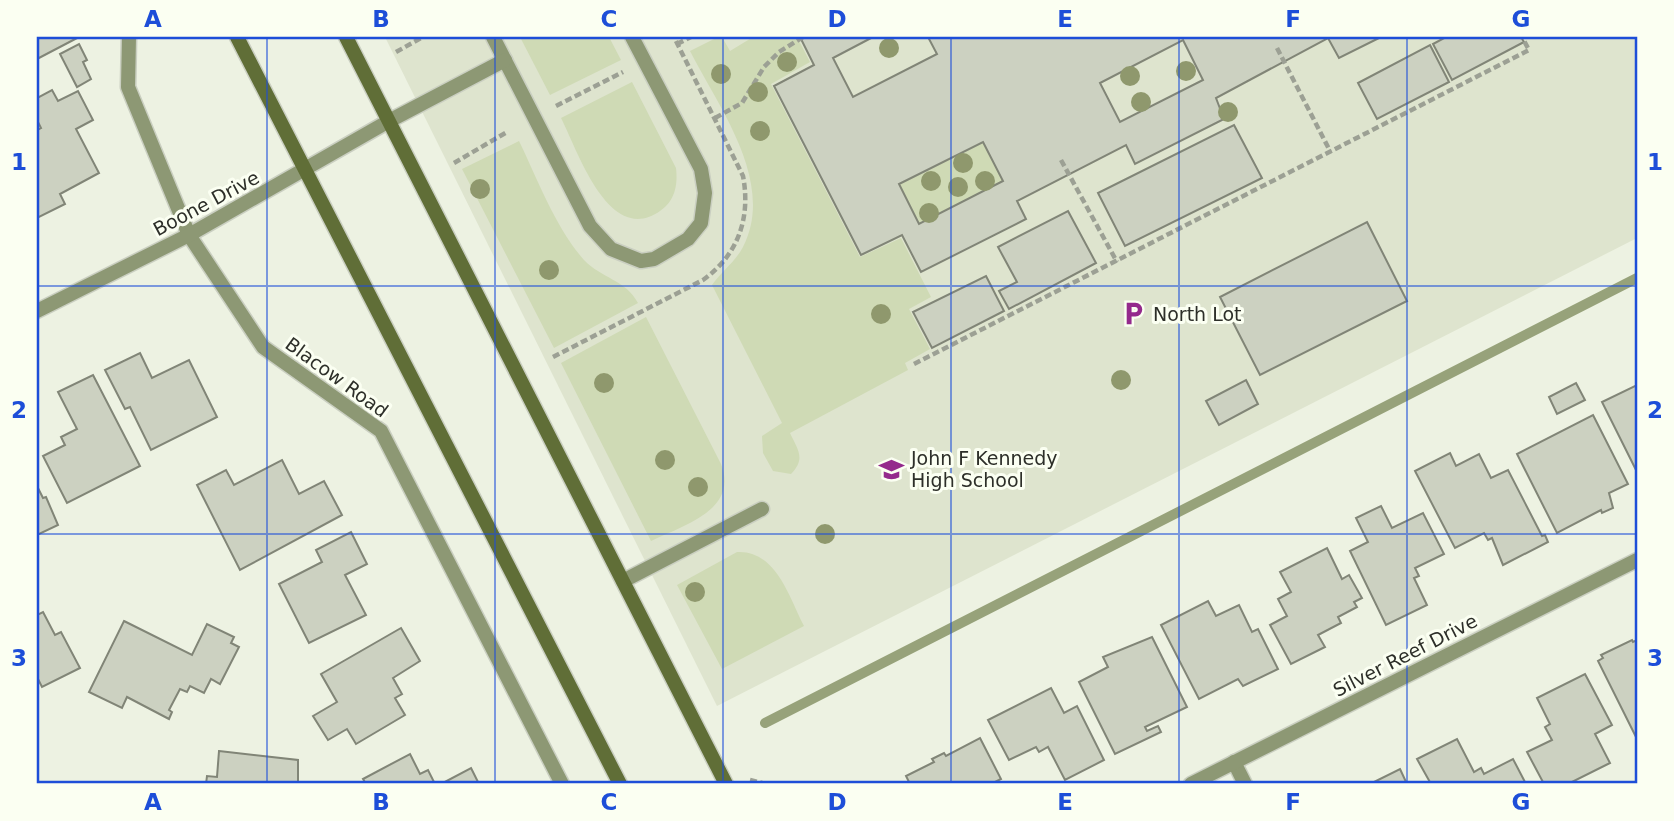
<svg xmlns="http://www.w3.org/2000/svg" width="1674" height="821" font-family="'DejaVu Sans',sans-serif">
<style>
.built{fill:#dee4ce}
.green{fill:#cfdab5}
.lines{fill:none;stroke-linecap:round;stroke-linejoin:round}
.stream{stroke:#97a27a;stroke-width:10}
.building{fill:#ccd1c1;stroke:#818577;stroke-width:2;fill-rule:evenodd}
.lane-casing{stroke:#cacfc1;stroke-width:17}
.street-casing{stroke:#cacfc1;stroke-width:17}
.secondary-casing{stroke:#cacfc1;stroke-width:17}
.path{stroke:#9ca094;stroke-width:4.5;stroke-dasharray:7 3.5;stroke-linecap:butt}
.lane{stroke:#8d9874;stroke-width:14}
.street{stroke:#8d9874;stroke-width:14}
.secondary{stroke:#606e37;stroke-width:14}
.tree{fill:#8f986d}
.grid{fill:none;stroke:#1d4ed8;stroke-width:2;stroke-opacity:0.55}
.labels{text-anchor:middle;stroke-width:6;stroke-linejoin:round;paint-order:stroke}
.street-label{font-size:19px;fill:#2d2f29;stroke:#fbfff2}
.poi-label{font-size:19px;fill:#2d2f29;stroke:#fbfff2;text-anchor:start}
.neatline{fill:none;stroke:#1d4ed8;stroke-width:2.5}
.grid-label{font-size:23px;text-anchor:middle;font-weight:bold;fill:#1d4ed8}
</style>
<rect width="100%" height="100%" fill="#edf2e2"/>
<polygon class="built" points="385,37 1637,37 1637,238 717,706"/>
<g class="green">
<polygon points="520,37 609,37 621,60 550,95"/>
<path d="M718 37H722L730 51 753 37H797L810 62 771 84 860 257 901 238 931 297 909 309 930 349 905 363 908 370 790 433C798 450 806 459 791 474L773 471 763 453 762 436 782 423 712 285C722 271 735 262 743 247 776 182 719 108 690 51Z"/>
<path d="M632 82 676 168C678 185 675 201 660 211 609 247 578 151 561 118Z"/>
<path d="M519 141C538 180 555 227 584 260 601 278 626 280 638 303L554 348 462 169Z"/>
<polygon points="983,142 1003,181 919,224 899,184"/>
<path d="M646 317 721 464C739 510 684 525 651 541L561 363Z"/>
<path d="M737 552C776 550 789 597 804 626L722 669 677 585Z"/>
</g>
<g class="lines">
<polyline class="stream" points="765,723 1637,278"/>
</g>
<g class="building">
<polygon points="37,37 79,37 37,59"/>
<path d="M800 37H873L833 58 853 97 937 54 928 37H1381L1339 58 1328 38 1216 98 1224 119 1135 164 1126 145 1017 201 1026 219 921 272 902 235 861 255 774 86 814 65ZM1183 40 1203 80 1120 122 1100 83ZM983 142 1003 181 919 224 899 184Z"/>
<polygon points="1446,37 1521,37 1524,42 1452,80 1433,44"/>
<polygon points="79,44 87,60 83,62 91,79 77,87 60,54"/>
<polygon points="1430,45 1449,82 1377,119 1358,83"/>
<polygon points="52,90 58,101 78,91 93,120 76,129 99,173 60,194 65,204 37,218 37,130 41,128 37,120 37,98"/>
<polygon points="1234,125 1262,178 1125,246 1098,193"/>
<polygon points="1068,211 1096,263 1009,309 999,291 1017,282 998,247"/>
<polygon points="1367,222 1407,301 1260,375 1220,297"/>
<polygon points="986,276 1004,311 932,348 913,312"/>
<polygon points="140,353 152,378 189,360 217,417 151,450 130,407 125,409 105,370"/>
<polygon points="93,375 140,466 67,503 43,456 65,445 61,437 77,429 58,392"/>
<polygon points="1246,380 1258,404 1219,425 1206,401"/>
<polygon points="1576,383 1585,400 1557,414 1549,397"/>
<polygon points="1637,385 1637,472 1602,402"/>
<polygon points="1593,415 1628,484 1609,493 1613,508 1602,513 1601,510 1557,533 1517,454"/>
<polygon points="1450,453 1456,466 1479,454 1491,478 1508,470 1542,536 1545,535 1548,542 1503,565 1492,538 1488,540 1484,533 1455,548 1415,471"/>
<polygon points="282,460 299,494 324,481 342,515 240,570 197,485 226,470 234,485"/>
<polygon points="37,486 43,498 46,497 58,525 37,535"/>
<polygon points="1381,506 1392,528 1423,513 1444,554 1415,568 1419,576 1414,578 1427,605 1386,625 1350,551 1368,542 1356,518"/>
<polygon points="351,532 367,564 345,575 366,615 309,643 279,584 322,562 316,550"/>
<polygon points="1327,548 1342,579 1349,575 1362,598 1354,602 1357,607 1338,617 1341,623 1318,635 1325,647 1291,664 1270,625 1287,616 1278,599 1291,592 1280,572"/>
<polygon points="1208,601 1216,616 1239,605 1252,632 1258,629 1278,669 1243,686 1238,679 1199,699 1161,625"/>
<polygon points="43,612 55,635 61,632 80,668 42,687 37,677 37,615"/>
<polygon points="124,621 192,655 207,624 234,637 231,643 239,647 220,684 211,679 204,693 190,686 187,692 180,689 169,710 172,712 169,719 127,697 122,708 89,692"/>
<polygon points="401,628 420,661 393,678 402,694 395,698 405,715 356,744 347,729 328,740 313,716 337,702 321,674"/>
<polygon points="1152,637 1187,707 1145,727 1147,731 1158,726 1161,732 1115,754 1079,682 1108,667 1103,657"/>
<polygon points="1632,640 1633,642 1637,640 1637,739 1598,661 1603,658 1601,655"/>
<polygon points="1585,674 1612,725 1595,734 1610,763 1568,784 1544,784 1527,752 1552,740 1545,727 1550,724 1537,698"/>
<polygon points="1051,688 1064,713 1077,706 1104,760 1065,780 1048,747 1039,752 1036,747 1009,760 988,720"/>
<polygon points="980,738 1001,779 991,784 910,784 906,776 934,762 932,759 944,753 946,756"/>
<polygon points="1457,739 1474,772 1481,768 1484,774 1513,759 1526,784 1431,784 1417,759"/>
<polygon points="219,751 298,760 298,784 206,784 207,776 217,777"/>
<polygon points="410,754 420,774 428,770 435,784 366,784 363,779"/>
<polygon points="471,768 479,784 441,784"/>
<polygon points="1400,769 1407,784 1370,784"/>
</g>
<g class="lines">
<defs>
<g id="lane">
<polyline points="493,37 590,226 611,249 641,261 654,259 688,239 701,223 705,193 701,169 632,37"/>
<polyline points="389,121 505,60"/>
<polyline points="623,581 762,509"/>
</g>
<g id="street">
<polyline points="129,37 128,87 189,235 263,347 381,431 562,784"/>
<polyline points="37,311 189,235 389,121"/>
<polyline points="1234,762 1245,784"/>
<polyline points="1191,784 1637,560"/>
</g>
<g id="secondary">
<polyline points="237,37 620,784"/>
<polyline points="346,37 726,784"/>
</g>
</defs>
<use href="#lane" class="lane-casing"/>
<use href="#street" class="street-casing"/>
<use href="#secondary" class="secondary-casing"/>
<g class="path">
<polyline points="677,44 691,37"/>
<polyline points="1277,48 1330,151"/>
<polyline points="396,52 423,37"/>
<polyline points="556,106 623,72"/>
<polyline points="715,118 742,103 764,67 779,52 803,37"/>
<polyline points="1061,160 1117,262"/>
<polyline points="454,163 507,132"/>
<path d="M553 357 703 280C738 255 751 218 743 176L674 37"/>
<polyline points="914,364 1529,50 1522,37"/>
<polyline points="750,780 766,784"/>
</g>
<use href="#lane" class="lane"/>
<use href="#street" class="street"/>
<use href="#secondary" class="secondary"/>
</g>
<g class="tree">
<circle cx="889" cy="48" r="10"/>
<circle cx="787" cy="62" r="10"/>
<circle cx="1186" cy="71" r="10"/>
<circle cx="721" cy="74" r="10"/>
<circle cx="1130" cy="76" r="10"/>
<circle cx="758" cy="92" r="10"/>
<circle cx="1141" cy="102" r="10"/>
<circle cx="1228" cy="112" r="10"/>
<circle cx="760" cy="131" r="10"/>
<circle cx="963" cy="163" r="10"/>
<circle cx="931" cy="181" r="10"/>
<circle cx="985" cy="181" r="10"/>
<circle cx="958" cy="187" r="10"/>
<circle cx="480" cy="189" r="10"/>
<circle cx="929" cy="213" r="10"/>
<circle cx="549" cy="270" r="10"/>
<circle cx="881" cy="314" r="10"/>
<circle cx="1121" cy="380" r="10"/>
<circle cx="604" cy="383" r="10"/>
<circle cx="665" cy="460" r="10"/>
<circle cx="698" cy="487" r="10"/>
<circle cx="825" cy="534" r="10"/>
<circle cx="695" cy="592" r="10"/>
</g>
<path class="grid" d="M267 37V784M495 37V784M723 37V784M951 37V784M1179 37V784M1407 37V784M37 286H1637M37 534H1637"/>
<defs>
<symbol id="parking-bare" viewBox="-9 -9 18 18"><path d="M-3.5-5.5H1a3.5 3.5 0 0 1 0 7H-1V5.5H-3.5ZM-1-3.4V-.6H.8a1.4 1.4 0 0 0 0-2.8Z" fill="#94298c" stroke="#fbfff2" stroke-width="2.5" paint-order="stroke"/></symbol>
<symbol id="school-bare" viewBox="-9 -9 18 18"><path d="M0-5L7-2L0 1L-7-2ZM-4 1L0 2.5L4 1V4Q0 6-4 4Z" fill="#94298c" stroke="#fbfff2" stroke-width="2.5" paint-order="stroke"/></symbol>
</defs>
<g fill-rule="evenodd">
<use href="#parking-bare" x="1116" y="296" width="35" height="35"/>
<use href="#school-bare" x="874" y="452" width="35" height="35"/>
</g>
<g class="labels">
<g class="street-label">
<text transform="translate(206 203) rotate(-28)" y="7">Boone Drive</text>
<text transform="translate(337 377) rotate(36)" y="7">Blacow Road</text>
<text transform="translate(1405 655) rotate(-27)" y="7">Silver Reef Drive</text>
</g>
<g class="poi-label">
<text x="1153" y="321">North Lot</text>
<text x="911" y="465">John F Kennedy<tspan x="911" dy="22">High School</tspan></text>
</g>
</g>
<rect width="1674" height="821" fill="none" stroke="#fbfff2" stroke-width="77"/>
<rect x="38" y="38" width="1598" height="744" class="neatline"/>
<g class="grid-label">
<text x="153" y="27">A</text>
<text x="381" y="27">B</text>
<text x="609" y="27">C</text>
<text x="837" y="27">D</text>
<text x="1065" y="27">E</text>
<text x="1293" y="27">F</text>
<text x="1521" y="27">G</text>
<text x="19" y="170">1</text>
<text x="1655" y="170">1</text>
<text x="19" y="418">2</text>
<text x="1655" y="418">2</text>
<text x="19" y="666">3</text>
<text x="1655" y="666">3</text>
<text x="153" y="810">A</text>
<text x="381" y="810">B</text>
<text x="609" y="810">C</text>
<text x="837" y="810">D</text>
<text x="1065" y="810">E</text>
<text x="1293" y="810">F</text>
<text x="1521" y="810">G</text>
</g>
</svg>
